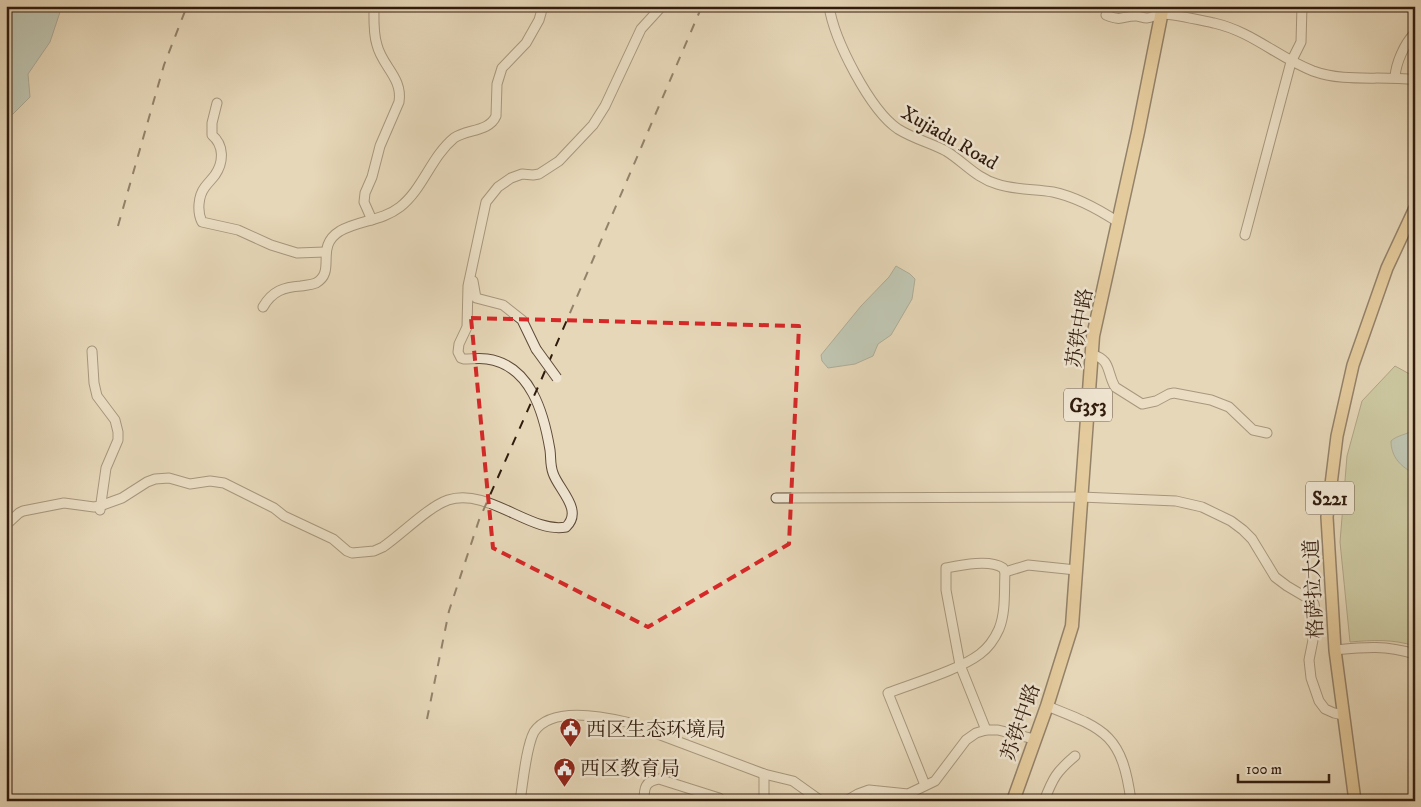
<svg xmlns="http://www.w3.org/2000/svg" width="1421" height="807" font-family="'IM FELL DW Pica','Noto Serif SC',serif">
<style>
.green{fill:#b4be8f;stroke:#726c4e}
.water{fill:#97b8b4;stroke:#6e7971}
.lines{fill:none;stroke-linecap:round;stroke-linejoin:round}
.minor-casing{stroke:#5e4a38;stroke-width:11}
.major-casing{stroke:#301b0d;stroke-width:14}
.highway-casing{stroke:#301b0d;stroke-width:15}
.minor{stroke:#efe5d1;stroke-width:9}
.major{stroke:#e3bc7c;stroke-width:11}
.highway{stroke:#e3bc7c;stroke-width:12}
.rail{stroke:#301b0d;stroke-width:2;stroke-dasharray:9 9;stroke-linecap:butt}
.minor-bridge-casing{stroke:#5e4a38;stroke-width:11;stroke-linecap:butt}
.minor-bridge{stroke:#efe5d1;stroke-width:9}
.marked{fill:none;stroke:#d62828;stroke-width:4;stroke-dasharray:10 6;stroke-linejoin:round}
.labels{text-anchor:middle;stroke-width:5;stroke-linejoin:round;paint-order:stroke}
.shield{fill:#efe5d1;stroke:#695848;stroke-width:1}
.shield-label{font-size:19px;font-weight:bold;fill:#301b0d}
.street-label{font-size:20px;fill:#301b0d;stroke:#efe5d1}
.poi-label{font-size:20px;fill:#301b0d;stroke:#efe5d1;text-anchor:start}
</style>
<rect width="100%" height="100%" fill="#e6d7b8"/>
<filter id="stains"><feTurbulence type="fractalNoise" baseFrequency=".004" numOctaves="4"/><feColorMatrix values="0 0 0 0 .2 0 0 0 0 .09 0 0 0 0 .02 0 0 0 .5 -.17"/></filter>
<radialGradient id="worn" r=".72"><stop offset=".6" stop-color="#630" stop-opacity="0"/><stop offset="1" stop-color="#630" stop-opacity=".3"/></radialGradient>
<path class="green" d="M1395 366 1415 377V646C1393 639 1373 640 1350 642L1340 542 1347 456 1362 401Z"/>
<g class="water">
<polygon points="6,6 62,6 50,42 28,74 30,97 6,121"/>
<polygon points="896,266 910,274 915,279 912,299 891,335 878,344 873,356 855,364 828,368 822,361 821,355 861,306 889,277"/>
<path d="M1415 429V474C1401 467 1391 457 1391 441 1397 435 1407 435 1415 429Z"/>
</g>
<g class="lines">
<defs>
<g id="minor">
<path d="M829 6C834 40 870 110 898 129 914 139 931 143 946 151 964 162 976 178 997 184 1015 190 1034 189 1053 192 1077 197 1098 209 1118 222"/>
<path d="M1106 15C1123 22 1121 16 1136 16 1139 16 1143 18 1147 18 1152 18 1156 14 1161 14 1170 13 1204 21 1214 23 1253 32 1277 57 1313 71 1346 83 1380 75 1415 80"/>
<path d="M1395 77C1396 63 1404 44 1415 33"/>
<path d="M217 103 212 123V135C224 145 224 162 215 175 212 179 208 183 205 187 198 196 197 212 202 222L238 230 271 245 297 253 325 252"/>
<path d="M372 220 364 202 365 193 372 177 380 146 399 102C403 78 382 66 377 45 373 33 374 19 374 6"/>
<polyline points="1245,235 1291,62 1301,42 1302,6"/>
<polyline points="473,281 476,298 503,305 522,320 536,349"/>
<path d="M263 307C272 291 284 287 301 286 306 285 311 285 316 283 337 271 314 247 340 231 359 220 382 221 400 207 423 189 431 157 454 138 467 129 489 132 496 116L497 84 502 68 526 43 539 20 543 6"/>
<polyline points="92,351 94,383 97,396 115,420 118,432 118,440 106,468 100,510"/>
<path d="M1091 354C1112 360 1106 371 1115 387L1142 404 1156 401 1169 394 1174 393 1211 400 1229 407 1253 430 1267 433"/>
<polyline points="776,498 1081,497 1176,501 1202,507 1231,521 1243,530 1252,539 1275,577 1287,586 1309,599 1314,604 1317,620 1309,660 1311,678 1319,701 1325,709 1334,713 1343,715"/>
<path d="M6 525 19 513 23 511 64 503 94 507 100 506 122 498 147 482 155 479 169 478 190 484 210 481 224 483 274 508 284 516 333 539 347 551 352 553 374 551 383 547C402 534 428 507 448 500 488 487 531 534 566 527 584 510 558 489 553 473 550 465 551 457 550 450 544 414 531 365 487 359 480 358 472 359 464 359L461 358 458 352 459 344 467 327 468 286 486 202 498 187 511 178 522 174 533 175 539 174 559 161 593 125 605 106 641 29 662 6"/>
<polyline points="1005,572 1028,565 1076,570"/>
<path d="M1335 650C1366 647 1385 645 1415 654"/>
<path d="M1047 706C1105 729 1122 734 1131 801"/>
<path d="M925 785 888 693C914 683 959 670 980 654 988 648 995 638 999 629 1006 612 1004 590 1005 572L1003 568C990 559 961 565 946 568V590L960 665 986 730"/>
<path d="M520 801C523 783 526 747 534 732 551 706 601 716 626 722L764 774 793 781 821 801"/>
<path d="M644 801C644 788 645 781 659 779L719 798 722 801"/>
<polyline points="764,801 764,774"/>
<polyline points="846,801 858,794 869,790 908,794 935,781 966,740 976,733 986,730 998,730 1034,739"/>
<path d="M1044 801C1053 778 1056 772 1075 756"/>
</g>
<polyline id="major" points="1355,801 1335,650 1327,517 1337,436 1353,365 1387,268 1415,208"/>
<polyline id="highway" points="1013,801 1047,706 1072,626 1093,336 1138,132 1163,6"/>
</defs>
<use href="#minor" class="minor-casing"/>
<use href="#major" class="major-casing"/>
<use href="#highway" class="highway-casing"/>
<use href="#minor" class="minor"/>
<use href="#major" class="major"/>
<use href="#highway" class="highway"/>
<g class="rail">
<polyline points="118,226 164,65 187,6"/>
<polyline points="427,719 449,611 479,520 542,378 702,6"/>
</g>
<defs>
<polyline id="minor-bridge" points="536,349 557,378"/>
</defs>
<use href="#minor-bridge" class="minor-bridge-casing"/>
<use href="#minor-bridge" class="minor-bridge"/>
</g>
<path d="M0 0H1421V807H0ZM471 318 799 326 789 544 648 627 493 548Z" fill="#e6d7b8" fill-opacity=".55" fill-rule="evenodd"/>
<path class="marked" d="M471 318 799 326 789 544 648 627 493 548Z"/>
<defs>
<symbol id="civic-pin" viewBox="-11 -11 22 30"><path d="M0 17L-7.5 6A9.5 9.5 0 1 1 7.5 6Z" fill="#8f2418" stroke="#efe5d1"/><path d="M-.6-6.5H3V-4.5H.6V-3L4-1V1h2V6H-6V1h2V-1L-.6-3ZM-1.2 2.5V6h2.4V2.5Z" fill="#fff"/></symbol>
</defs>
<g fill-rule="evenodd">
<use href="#civic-pin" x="558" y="716" width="25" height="34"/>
<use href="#civic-pin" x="552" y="756" width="25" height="34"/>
</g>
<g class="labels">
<g class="shield">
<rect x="1064" y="388.5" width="48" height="33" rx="4"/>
<rect x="1306" y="481.5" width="48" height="33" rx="4"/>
</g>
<g class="shield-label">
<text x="1088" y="412">G353</text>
<text x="1330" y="505">S221</text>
</g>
<g class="street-label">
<text transform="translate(950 137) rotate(30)" y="7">Xujiadu Road</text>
<text transform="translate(1079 328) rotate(-81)" y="7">苏铁中路</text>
<text transform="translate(1313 589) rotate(-93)" y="7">格萨拉大道</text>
<text transform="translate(1020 722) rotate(-71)" y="7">苏铁中路</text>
</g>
<g class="poi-label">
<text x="586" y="736">西区生态环境局</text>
<text x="580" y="775">西区教育局</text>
</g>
</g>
<rect width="1421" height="807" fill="none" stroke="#e6d7b8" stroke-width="25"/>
<rect x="8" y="8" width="1406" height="792" fill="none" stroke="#301b0d" stroke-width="2.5"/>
<rect x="12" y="12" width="1396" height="782" fill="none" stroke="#301b0d"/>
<path d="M1238 774v8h91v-8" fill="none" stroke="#301b0d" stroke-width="2.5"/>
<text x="1246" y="774" font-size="15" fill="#301b0d" stroke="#efe5d1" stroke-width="4" paint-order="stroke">100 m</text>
<rect width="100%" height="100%" filter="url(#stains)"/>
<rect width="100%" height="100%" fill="url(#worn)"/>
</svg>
